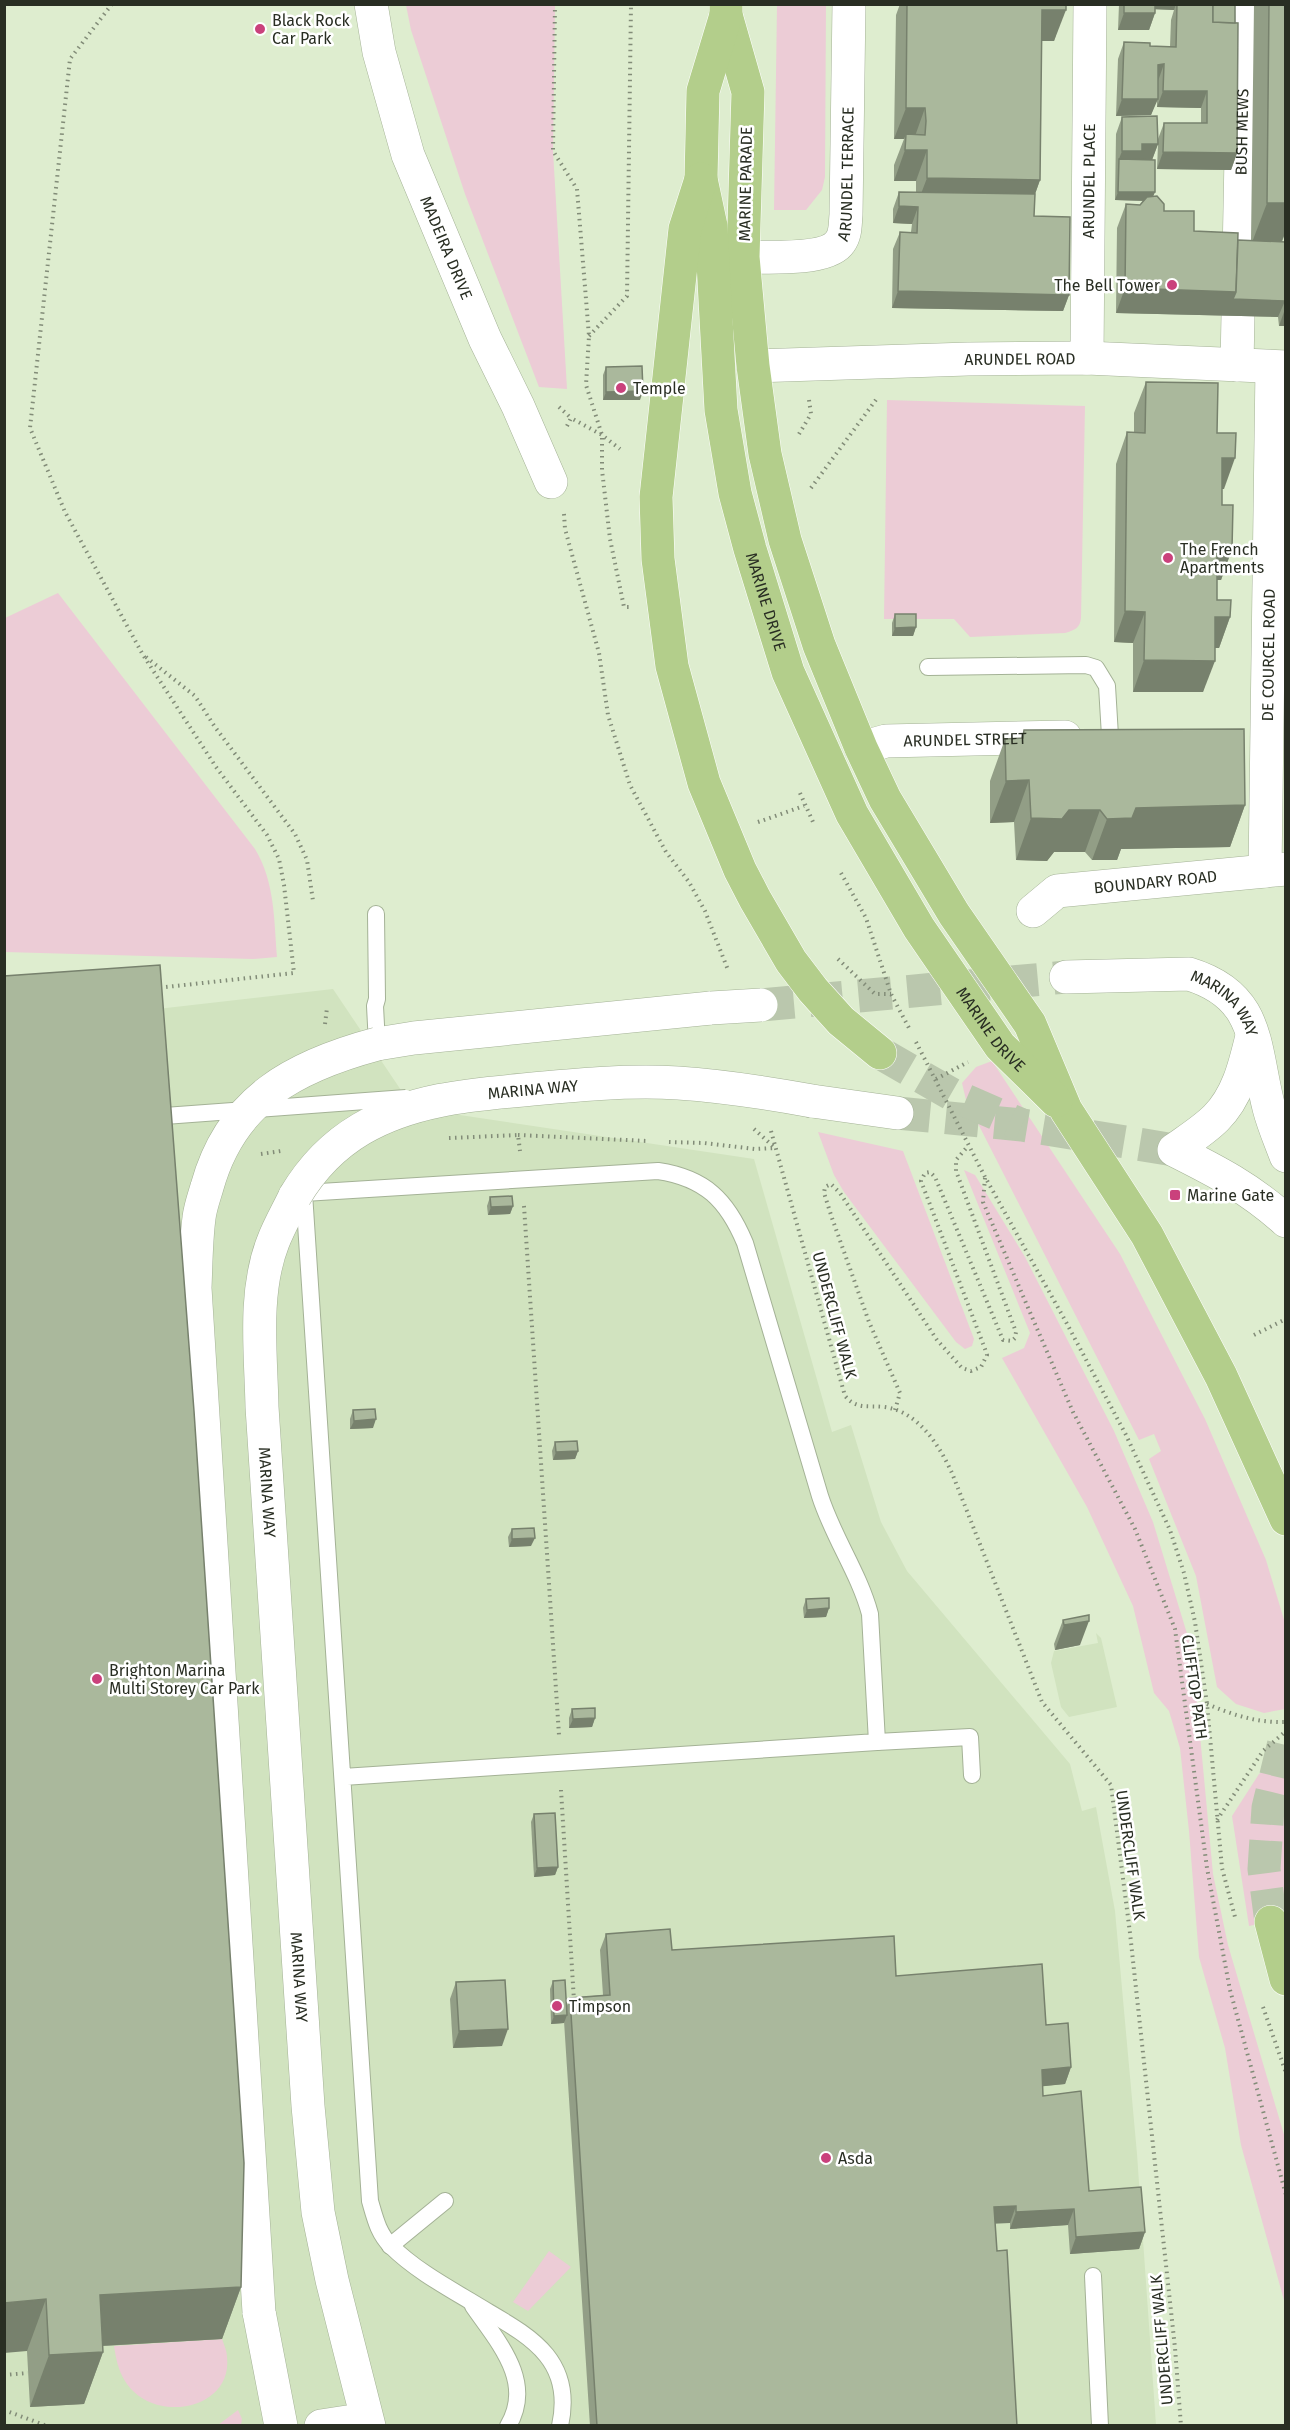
<svg xmlns="http://www.w3.org/2000/svg" width="1290" height="2430" font-family="'Fira Sans',sans-serif">
<style>
.built{fill:#d1e3bf}
.green{fill:#ecccd6}
.lines{fill:none;stroke-linecap:round;stroke-linejoin:round}
.secondary-tunnel{stroke:#bac7ad;stroke-width:33;stroke-dasharray:33 16;stroke-linecap:butt}
.primary-tunnel{stroke:#bac7ad;stroke-width:33;stroke-dasharray:33 16;stroke-linecap:butt}
.lane-casing{stroke:#a4b296;stroke-width:18}
.street-casing{stroke:#a4b296;stroke-width:34}
.secondary-casing{stroke:#a4b296;stroke-width:34}
.primary-casing{stroke:#fff;stroke-width:34}
.path{stroke:#828c78;stroke-width:4;stroke-dasharray:1.5 4.5;stroke-linecap:butt}
.lane{stroke:#fff;stroke-width:16}
.street{stroke:#fff;stroke-width:33}
.secondary{stroke:#fff;stroke-width:33}
.primary{stroke:#b3ce8b;stroke-width:33}
.lane-bridge-casing{stroke:#a4b296;stroke-width:18;stroke-linecap:butt}
.secondary-bridge-casing{stroke:#a4b296;stroke-width:34;stroke-linecap:butt}
.lane-bridge{stroke:#fff;stroke-width:16}
.secondary-bridge{stroke:#fff;stroke-width:33}
.wall{fill:#929e86}
.shaded-wall{fill:#77816d}
.building{fill:#aab89c;stroke:#77816d;stroke-width:1.5}
.poi-dot{fill:#ca417c;stroke:#fff;stroke-width:2}
.labels{text-anchor:middle;stroke-width:5;stroke-linejoin:round;paint-order:stroke}
.poi-label{font-size:16px;fill:#292e23;stroke:#fff;text-anchor:start}
.street-label{font-size:16px;fill:#292e23;stroke:#fff}
</style>
<rect width="100%" height="100%" fill="#deedcf"/>
<g class="built">
<polygon points="333,989 413,1108 754,1159 832,1432 851,1425 881,1522 907,1571 1070,1764 1082,1811 1096,1807 1115,1911 1137,2154 1156,2425 5,2426 5,1021 131,1012"/>
<polygon points="1096,1633 1101,1638 1117,1707 1069,1717 1061,1707 1051,1663 1054,1651 1098,1643"/>
</g>
<g class="green">
<polygon points="406,5 555,5 553,151 567,389 539,387 465,194 411,30"/>
<polygon points="777,5 826,5 825,177 822,190 806,210 774,210"/>
<path d="M887 400 1085 406 1081 618C1080 628 1075 630 1065 633L970 637 954 619H884Z"/>
<path d="M58 593 255 849C275 882 274 920 277 957L253 959 5 952V618Z"/>
<polygon points="992,1061 1120,1254 1205,1419 1266,1560 1285,1623 1285,1709 1264,1713 1236,1704 1217,1687 1196,1576 1149,1459 1161,1451 1154,1434 1139,1440 966,1100 962,1083 976,1067"/>
<polygon points="818,1132 903,1151 974,1339 972,1346 965,1349 956,1342 844,1192 834,1175"/>
<polygon points="964,1170 975,1175 1025,1257 1114,1431 1153,1522 1192,1650 1213,1874 1228,1945 1285,2138 1285,2304 1241,2145 1225,2048 1199,1957 1189,1831 1180,1748 1169,1711 1154,1693 1133,1606 1087,1507 1002,1358 1024,1348 1030,1333"/>
<polygon points="1285,1755 1285,1918 1249,1926 1232,1816 1259,1774"/>
<polygon points="549,2251 571,2267 528,2311 513,2302"/>
<path d="M222 2339C224 2345 227 2351 227 2357 233 2411 152 2425 125 2381 118 2370 116 2358 114 2346Z"/>
<polygon points="238,2410 242,2419 241,2425 218,2425"/>
</g>
<g class="lines">
<g class="secondary-tunnel">
<polyline points="761,1005 1066,977"/>
<polyline points="897,1113 1022,1125 1174,1150"/>
</g>
<g class="primary-tunnel">
<polyline points="880,1053 953,1095 1022,1125"/>
<polyline points="1271,1922 1264,1869 1268,1808 1286,1734"/>
</g>
<defs>
<g id="lane">
<polyline points="928,667 1086,665 1096,668 1107,686 1110,736"/>
<polyline points="376,914 377,999 375,1006 377,1044"/>
<polyline points="877,1742 970,1737 972,1775"/>
<path d="M343 1777 877 1742 870 1614C859 1573 833 1537 820 1496L745 1243C727 1200 705 1178 658 1171L304 1193 370 2201C375 2218 378 2233 391 2246 413 2268 443 2285 470 2301 520 2332 576 2353 560 2426"/>
<polyline points="390,2246 445,2201"/>
<polyline points="1093,2276 1100,2426"/>
<path d="M473 2306C497 2341 535 2381 508 2426"/>
</g>
<g id="street">
<path id="s1" d="M371 4 379 52 408 155 485 339 518 406 551 482"/>
<path id="s2" d="M743 257C766 257 827 261 840 242 846 234 845 224 846 215L849 4"/>
<path id="s3" d="M1239 258 1244 4"/>
<path id="s4" d="M1087 358 1090 4"/>
<polyline points="1237,365 1238,315"/>
<path id="s5" d="M861 748 886 741 1065 737"/>
<path id="s6" d="M1265 871 1272 367"/>
<path id="s7" d="M1033 911 1057 891 1286 869"/>
</g>
<g id="secondary">
<path id="s8" d="M753 366 968 359 1087 358 1286 367"/>
<path id="s9" d="M1066 977 1189 974C1261 996 1253 1047 1269 1108 1273 1124 1280 1140 1286 1156"/>
<path d="M1252 1036C1245 1065 1238 1096 1216 1118 1204 1130 1188 1140 1174 1150 1216 1171 1251 1189 1286 1221"/>
<polyline points="377,1044 414,1038 711,1008"/>
<polyline points="812,1101 897,1113"/>
<path id="s10" d="M295 1196C288 1211 279 1226 273 1242 253 1293 261 1354 262 1407L308 2106 318 2212 332 2280 369 2426"/>
<polyline points="259,2312 281,2426"/>
<polyline points="321,2426 347,2422 362,2426"/>
</g>
<g id="primary">
<polyline points="726,4 726,15 748,92 743,257 753,366 765,454 785,540 819,645 861,748 885,799 954,914 1030,1024 1066,1110 1147,1235 1221,1376 1286,1519"/>
<path id="s11" d="M726 15 703 91 701 179 711 226 721 410 735 493 750 549 788 672 852 814 919 928 1000 1046 1056 1101"/>
<polyline points="701,179 685,229 656,497 658,559 672,666 704,783 740,870 755,899 791,961 813,990 841,1021 880,1053"/>
<polyline points="1271,1922 1286,1979"/>
</g>
</defs>
<use href="#lane" class="lane-casing"/>
<use href="#street" class="street-casing"/>
<use href="#secondary" class="secondary-casing"/>
<use href="#primary" class="primary-casing"/>
<g class="path">
<polyline points="112,4 70,59 30,428 65,512 143,655 216,767 267,835 279,859 284,885 294,973 157,988"/>
<polyline points="555,4 553,151 577,189 589,336 586,385 602,435 602,470 610,539 624,607 630,607"/>
<polyline points="589,336 627,296 631,4"/>
<polyline points="559,407 571,418"/>
<polyline points="567,426 571,418 602,435 620,449"/>
<polyline points="799,434 811,414 809,400"/>
<polyline points="811,488 878,397"/>
<polyline points="564,514 565,529 599,653 608,715 630,785 666,852 689,882 705,911 728,970"/>
<polyline points="146,657 195,696 215,727 295,834 307,860 313,901"/>
<polyline points="800,793 813,822"/>
<polyline points="758,822 804,806"/>
<polyline points="841,873 866,918 891,994 909,1028"/>
<polyline points="838,959 875,994 891,994"/>
<polyline points="325,1024 327,1008"/>
<polyline points="916,1042 985,1177 1066,1322 1126,1435 1170,1530 1184,1573 1195,1622 1207,1704 1222,1868 1235,1917"/>
<polyline points="936,1079 968,1062"/>
<polyline points="754,1129 775,1148"/>
<path d="M771 1131 845 1396C857 1410 868 1405 884 1407 918 1411 939 1445 952 1473L1042 1702 1111 1785 1130 1933 1175 2348 1181 2426"/>
<polyline points="518,1135 647,1141"/>
<polyline points="449,1138 518,1135 520,1151"/>
<polyline points="669,1142 704,1143 755,1149 775,1148"/>
<polyline points="261,1154 281,1151"/>
<polyline points="985,1178 983,1202 1029,1310 1073,1412 1135,1529 1175,1629 1207,1868 1230,1990 1286,2195"/>
<polyline points="524,1206 559,1735"/>
<polyline points="1254,1335 1286,1319"/>
<polyline points="895,1410 900,1393 869,1322 832,1218 824,1193 825,1187 831,1184 840,1193 937,1340 962,1368 971,1371 981,1367 987,1355 985,1349 921,1181 925,1173 930,1172 935,1177 1003,1340 1012,1341 1015,1338 1016,1332 956,1171 956,1160 968,1146"/>
<path d="M1207 1704C1233 1715 1257 1723 1286 1722"/>
<polyline points="561,1790 574,2001"/>
<polyline points="1217,1820 1263,1751 1286,1731"/>
<polyline points="1263,2007 1286,2073"/>
<polyline points="4,2375 28,2373"/>
<polyline points="4,2410 47,2426"/>
</g>
<use href="#lane" class="lane"/>
<use href="#street" class="street"/>
<use href="#secondary" class="secondary"/>
<use href="#primary" class="primary"/>
<defs>
<polyline id="lane-bridge" points="151,1117 406,1098"/>
<g id="secondary-bridge">
<polyline points="711,1008 761,1005"/>
<path id="s12" d="M295 1196C311 1169 334 1145 361 1129 411 1100 467 1095 523 1090 574 1085 627 1080 678 1083 723 1086 768 1093 812 1101"/>
<path d="M259 2312 195 1288C196 1265 196 1241 199 1218 200 1208 204 1197 207 1187 231 1099 295 1066 377 1044"/>
</g>
</defs>
<use href="#lane-bridge" class="lane-bridge-casing"/>
<use href="#secondary-bridge" class="secondary-bridge-casing"/>
<use href="#lane-bridge" class="lane-bridge"/>
<use href="#secondary-bridge" class="secondary-bridge"/>
</g>
<g class="wall">
<polygon points="900,4 1066,4 1054,41 1041,41 1040,180 1035,194 1034,216 1069,295 1063,311 892,308 893,249 900,232 911,232 912,224 893,223 893,209 899,192 916,192 916,181 894,181 894,165 904,139 894,139 896,15"/>
<polygon points="1119,4 1235,4 1237,153 1231,170 1157,169 1158,144 1152,160 1155,192 1153,196 1164,211 1194,231 1238,240 1251,241 1254,4 1286,4 1286,231 1282,242 1286,242 1286,326 1279,326 1278,317 1116,313 1117,228 1126,204 1140,205 1143,201 1115,200 1116,134 1122,117 1158,139 1164,123 1201,123 1201,108 1157,107 1157,99 1151,115 1116,116 1118,59 1124,42 1150,46 1170,47 1171,20 1174,10 1155,9 1155,13 1149,30 1118,30"/>
<polygon points="606,367 640,400 603,400 603,375"/>
<polygon points="1146,382 1217,433 1224,489 1222,489 1222,505 1232,549 1221,580 1217,580 1217,600 1230,617 1219,648 1215,648 1203,692 1133,692 1133,643 1114,642 1116,464 1127,432 1134,432 1134,413"/>
<polygon points="895,614 916,627 913,636 892,636 892,623"/>
<polygon points="1024,730 1245,805 1230,847 1121,849 1117,860 1092,860 1085,852 1054,852 1047,861 1016,860 1014,822 990,823 990,781 1005,739 1021,738"/>
<polygon points="4,976 241,2287 222,2339 103,2346 103,2352 84,2404 30,2407 27,2351"/>
<polygon points="490,1197 513,1206 510,1214 488,1215 487,1206"/>
<polygon points="353,1410 373,1428 350,1429 350,1419"/>
<polygon points="555,1442 578,1451 575,1459 553,1460 552,1451"/>
<polygon points="512,1529 531,1546 509,1547 508,1537"/>
<polygon points="806,1599 829,1608 826,1617 804,1618 803,1608"/>
<polygon points="1063,1620 1080,1645 1055,1650 1054,1644"/>
<polygon points="572,1709 595,1718 592,1727 569,1728 569,1718"/>
<polygon points="534,1814 558,1867 555,1875 534,1877 531,1822"/>
<polygon points="606,1934 672,1950 896,1976 1046,2025 1071,2067 1065,2084 1043,2086 1043,2096 1089,2191 1145,2232 1139,2249 1070,2254 1068,2225 1010,2229 1010,2223 995,2223 997,2251 1017,2426 590,2426 564,2021 564,2023 551,2024 550,1989 553,1981 566,2008 570,1998 603,1995 600,1950"/>
<polygon points="456,1982 502,2046 453,2048 450,1999"/>
</g>
<g class="shaded-wall">
<polygon points="1151,4 1176,4 1174,10 1149,9"/>
<polygon points="1042,10 1066,10 1054,41 1030,41"/>
<polygon points="1124,13 1155,13 1149,30 1118,30"/>
<polygon points="1164,64 1158,81 1158,65"/>
<polygon points="1163,91 1207,91 1201,108 1157,107"/>
<polygon points="1122,99 1158,99 1151,115 1116,116"/>
<polygon points="906,108 925,108 914,139 906,134 904,139 894,139"/>
<polygon points="1142,144 1158,144 1152,160 1119,159 1122,151"/>
<polygon points="905,150 927,150 916,181 894,181"/>
<polygon points="1163,152 1237,153 1231,170 1157,169"/>
<polygon points="927,178 1040,180 1029,211 918,207 912,224 893,223 899,206 916,207"/>
<polygon points="1118,192 1155,192 1151,201 1115,200"/>
<polygon points="1267,203 1286,203 1286,231 1280,245 1251,245"/>
<polygon points="1125,288 1236,292 1285,301 1278,317 1116,313"/>
<polygon points="898,291 1069,295 1063,311 892,308"/>
<polygon points="1285,309 1286,326 1279,326"/>
<polygon points="643,391 640,400 603,400 606,392"/>
<polygon points="1222,458 1235,458 1224,489 1211,489"/>
<polygon points="1217,549 1232,549 1221,580 1206,580"/>
<polygon points="1125,611 1145,612 1133,643 1114,642"/>
<polygon points="1215,617 1230,617 1219,648 1204,648"/>
<polygon points="916,627 913,636 892,636 895,628"/>
<polygon points="1144,660 1215,661 1203,692 1133,692"/>
<polygon points="1029,780 1014,822 990,823 1006,781"/>
<polygon points="1245,805 1230,847 1121,849 1117,860 1092,860 1107,819 1136,808"/>
<polygon points="1069,810 1100,810 1085,852 1054,852 1047,861 1016,860 1031,818"/>
<polygon points="513,1206 510,1214 488,1215 491,1207"/>
<polygon points="376,1419 373,1428 350,1429 354,1421"/>
<polygon points="578,1451 575,1459 553,1460 556,1452"/>
<polygon points="535,1538 531,1546 509,1547 512,1539"/>
<polygon points="829,1608 826,1617 804,1618 807,1610"/>
<polygon points="1089,1621 1080,1645 1055,1650 1064,1625"/>
<polygon points="595,1718 592,1727 569,1728 573,1719"/>
<polygon points="558,1867 555,1875 534,1877 537,1868"/>
<polygon points="567,2015 564,2023 551,2024 554,2016"/>
<polygon points="508,2029 502,2046 453,2048 459,2031"/>
<polygon points="1071,2067 1065,2084 1036,2087 1042,2070"/>
<polygon points="1016,2206 1010,2223 988,2224 994,2207"/>
<polygon points="1074,2209 1068,2225 1010,2229 1016,2212"/>
<polygon points="1145,2232 1139,2249 1070,2254 1076,2237"/>
<polygon points="241,2287 222,2339 81,2347 100,2295"/>
<polygon points="46,2299 27,2351 4,2353 4,2303"/>
<polygon points="103,2352 84,2404 30,2407 49,2355"/>
</g>
<g class="building">
<polygon points="907,4 1066,4 1066,10 1042,10 1040,180 927,178 927,150 905,150 906,134 925,135 926,121 925,108 906,108"/>
<rect x="1124" y="4" width="31" height="9"/>
<polygon points="1177,4 1213,4 1213,22 1238,23 1237,153 1163,152 1164,123 1207,123 1207,91 1163,91 1164,64 1158,65 1158,99 1122,99 1124,42 1150,43 1150,46 1176,47"/>
<polygon points="1213,4 1235,4 1235,23 1213,22"/>
<polygon points="1269,4 1286,4 1286,203 1267,203"/>
<polygon points="1157,116 1158,144 1142,144 1142,151 1122,151 1122,117"/>
<polygon points="1119,159 1155,160 1155,192 1118,192"/>
<polygon points="899,192 1035,194 1034,216 1070,217 1069,295 898,291 900,232 917,233 918,207 899,206"/>
<polygon points="1157,196 1164,204 1164,211 1194,211 1194,231 1238,233 1236,292 1125,288 1126,204 1140,205 1147,197"/>
<polygon points="1238,240 1286,242 1286,309 1285,301 1233,299 1236,292"/>
<polygon points="642,366 643,391 606,392 606,367"/>
<polygon points="1146,382 1218,383 1217,433 1236,433 1235,458 1222,458 1222,505 1233,505 1232,549 1217,549 1217,600 1231,600 1230,617 1215,617 1215,661 1144,660 1145,612 1125,611 1127,432 1145,433"/>
<polygon points="895,614 916,614 916,627 895,628"/>
<polygon points="1244,729 1245,805 1136,808 1132,818 1107,819 1100,810 1069,810 1062,819 1031,818 1029,780 1006,781 1005,739 1023,738 1024,730"/>
<polygon points="160,965 194,1411 244,2163 241,2287 100,2295 103,2352 49,2355 46,2299 4,2303 4,976"/>
<polygon points="512,1196 513,1206 491,1207 490,1197"/>
<polygon points="375,1409 376,1419 354,1421 353,1410"/>
<polygon points="577,1441 578,1451 556,1452 555,1442"/>
<polygon points="534,1528 535,1538 512,1539 512,1529"/>
<polygon points="829,1598 829,1608 807,1610 806,1599"/>
<polygon points="1089,1615 1089,1621 1064,1625 1063,1620"/>
<polygon points="595,1708 595,1718 573,1719 572,1709"/>
<polygon points="555,1813 558,1867 537,1868 534,1814"/>
<polygon points="670,1929 672,1950 894,1936 896,1976 1042,1964 1046,2025 1068,2023 1071,2067 1042,2070 1043,2096 1081,2091 1089,2191 1141,2187 1145,2232 1076,2237 1074,2209 1016,2212 1016,2206 994,2207 997,2251 1007,2250 1017,2426 597,2426 570,1998 610,1995 606,1934"/>
<polygon points="505,1980 508,2029 459,2031 456,1982"/>
<polygon points="565,1980 567,2015 554,2016 553,1981"/>
</g>
<g class="poi-dot">
<circle cx="260" cy="29" r="6"/>
<circle cx="1172" cy="285" r="6"/>
<circle cx="621" cy="388" r="6"/>
<circle cx="1168" cy="558" r="6"/>
<rect x="1169" y="1189" width="12" height="12" rx="3"/>
<circle cx="97" cy="1679" r="6"/>
<circle cx="557" cy="2006" r="6"/>
<circle cx="826" cy="2158" r="6"/>
</g>
<g class="labels">
<g class="poi-label">
<text x="272" y="26">Black Rock<tspan x="272" dy="18">Car Park</tspan></text>
<text x="1160" y="291" text-anchor="end">The Bell Tower</text>
<text x="633" y="394">Temple</text>
<text x="1180" y="555">The French<tspan x="1180" dy="18">Apartments</tspan></text>
<text x="1187" y="1201">Marine Gate</text>
<text x="109" y="1676">Brighton Marina<tspan x="109" dy="18">Multi Storey Car Park</tspan></text>
<text x="569" y="2012">Timpson</text>
<text x="838" y="2164">Asda</text>
</g>
<g class="street-label">
<text dy="6" stroke="none"><textPath href="#s3" startOffset="126">BUSH MEWS</textPath></text>
<text dy="6" stroke="none"><textPath href="#s2" startOffset="170">ARUNDEL TERRACE</textPath></text>
<text dy="6" stroke="none"><textPath href="#s4" startOffset="177">ARUNDEL PLACE</textPath></text>
<text transform="translate(745 184) rotate(-89)" y="6">MARINE PARADE</text>
<text dy="6" stroke="none"><textPath href="#s1" startOffset="256">MADEIRA DRIVE</textPath></text>
<text dy="6" stroke="none"><textPath href="#s8" startOffset="267">ARUNDEL ROAD</textPath></text>
<text dy="6" stroke="none"><textPath href="#s11" startOffset="597">MARINE DRIVE</textPath></text>
<text dy="6" stroke="none"><textPath href="#s6" startOffset="216">DE COURCEL ROAD</textPath></text>
<text dy="6" stroke="none"><textPath href="#s5" startOffset="105">ARUNDEL STREET</textPath></text>
<text dy="6" stroke="none"><textPath href="#s7" startOffset="130">BOUNDARY ROAD</textPath></text>
<text dy="6" stroke="none"><textPath href="#s9" startOffset="171">MARINA WAY</textPath></text>
<text dy="6" stroke="none"><textPath href="#s11" startOffset="1083">MARINE DRIVE</textPath></text>
<text dy="6" stroke="none"><textPath href="#s12" startOffset="273">MARINA WAY</textPath></text>
<text transform="translate(835 1315) rotate(75)" y="6">UNDERCLIFF WALK</text>
<text dy="6" stroke="none"><textPath href="#s10" startOffset="303">MARINA WAY</textPath></text>
<text transform="translate(1195 1687) rotate(82)" y="6">CLIFFTOP PATH</text>
<text transform="translate(1131 1855) rotate(82)" y="6">UNDERCLIFF WALK</text>
<text dy="6" stroke="none"><textPath href="#s10" startOffset="789">MARINA WAY</textPath></text>
<text transform="translate(1161 2340) rotate(-95)" y="6">UNDERCLIFF WALK</text>
</g>
</g>
<rect width="1290" height="2430" fill="none" stroke="#292e23" stroke-width="12"/>
</svg>
